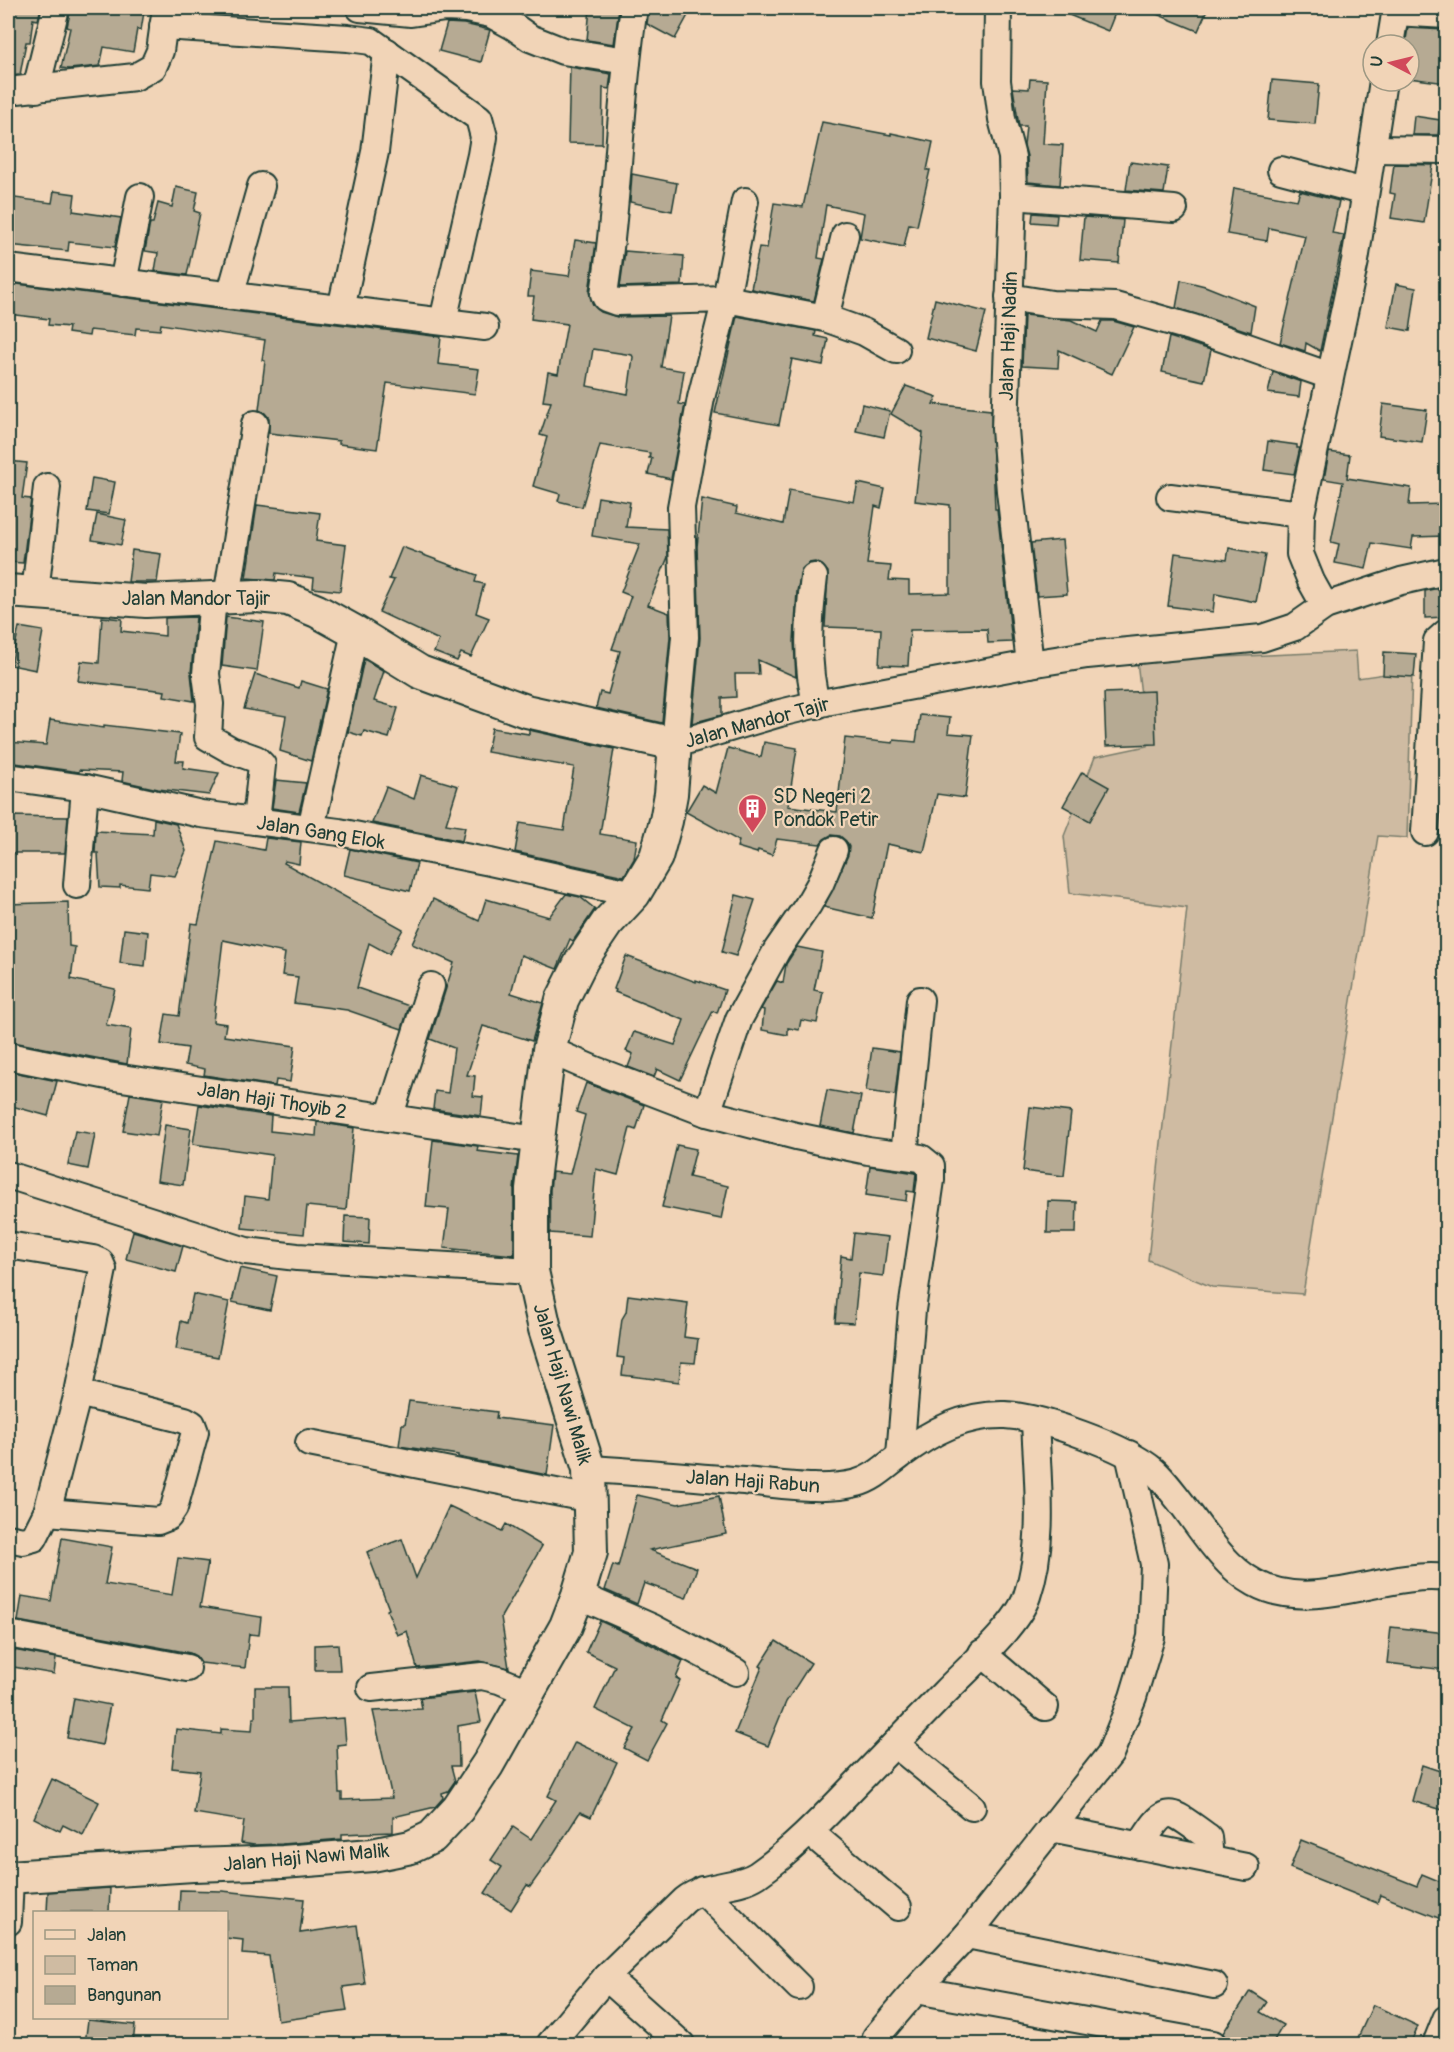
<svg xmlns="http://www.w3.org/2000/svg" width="1454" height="2052" font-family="Pangolin,sans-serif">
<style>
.green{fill:#cfbba2;stroke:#777c6b;stroke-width:1.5}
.building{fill:#b6aa93;stroke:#1f3d34;stroke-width:1.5;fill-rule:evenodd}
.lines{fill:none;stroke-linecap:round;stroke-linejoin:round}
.minor-casing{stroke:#1f3d34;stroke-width:30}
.major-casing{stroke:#1f3d34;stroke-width:36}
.minor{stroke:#f1d4b7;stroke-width:26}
.major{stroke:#f1d4b7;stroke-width:32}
.labels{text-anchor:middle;stroke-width:4.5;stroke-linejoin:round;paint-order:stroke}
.street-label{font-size:20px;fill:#1f3d34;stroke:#f1d4b7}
.poi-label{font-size:20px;fill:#1f3d34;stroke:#f1d4b7;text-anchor:start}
</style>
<rect width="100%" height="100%" fill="#f1d4b7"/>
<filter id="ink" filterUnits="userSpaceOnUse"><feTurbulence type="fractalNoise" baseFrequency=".0167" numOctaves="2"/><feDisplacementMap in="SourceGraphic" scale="12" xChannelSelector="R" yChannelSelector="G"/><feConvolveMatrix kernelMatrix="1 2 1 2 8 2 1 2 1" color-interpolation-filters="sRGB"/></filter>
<g filter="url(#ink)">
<polygon class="green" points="1356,651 1358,678 1412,670 1407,838 1378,836 1303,1294 1212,1287 1148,1260 1187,908 1070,893 1064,836 1095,757 1147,746 1137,661"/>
<g class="building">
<polygon points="8,8 41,8 38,20 33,19 30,42 26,42 20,75 8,76"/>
<polygon points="71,8 143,8 142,11 144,12 141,30 137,29 133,52 104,47 100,66 69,69 61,68 70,28 67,27"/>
<polygon points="590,8 619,8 614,44 587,40"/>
<polygon points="649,8 692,8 675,39 647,24"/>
<polygon points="1052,8 1117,8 1108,31"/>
<polygon points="1142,8 1208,8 1198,31"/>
<polygon points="447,23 464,24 490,30 481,62 439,51"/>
<polygon points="1408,28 1445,30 1443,45 1446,46 1446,83 1409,78 1409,45 1405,45"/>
<polygon points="570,67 611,74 609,89 603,88 602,144 568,143"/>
<polygon points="1030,79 1047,80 1043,144 1063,145 1060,185 1028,182 1027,156 1024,145 1026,126 1019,126 1013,88 1029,89"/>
<polygon points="1272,80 1319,84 1315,124 1268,120"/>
<polygon points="1414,116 1440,120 1438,135 1412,135"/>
<polygon points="822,122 891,135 891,133 933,142 927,170 930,170 917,226 909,224 904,247 860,238 864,213 826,205 818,258 824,259 814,301 751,289 759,247 767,248 774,203 803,207"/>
<polygon points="1130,162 1168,167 1164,193 1126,190"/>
<polygon points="1394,164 1433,165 1424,223 1391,218 1395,194 1390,193"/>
<polygon points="632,174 677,183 672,211 630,202"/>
<polygon points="176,187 198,192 194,211 200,213 187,275 155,271 158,253 145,251 150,223 153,223 158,203 172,207"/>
<polygon points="1234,188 1297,200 1300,191 1339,201 1332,233 1344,235 1320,351 1306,343 1305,351 1280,343 1305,236 1269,228 1267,241 1227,234"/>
<polygon points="54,191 75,194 73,211 121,218 115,247 69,242 68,251 8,245 8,197 52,203"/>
<polygon points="1033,213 1057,215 1056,224 1032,222"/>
<polygon points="1084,217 1123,220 1119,263 1080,260"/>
<path d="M575 240 596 243 589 292 593 305 601 312 617 317 669 316 661 367 684 371 679 404 685 405 671 479 648 474 652 458H649L650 453 600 445 582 507 558 501 560 494 533 486 547 437 540 435 551 402 543 401 548 372 558 374 567 324 531 319 534 296H528L531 271 569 276ZM593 349 632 355 633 357 628 394 587 386Z"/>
<polygon points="625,251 684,256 682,285 620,287"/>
<polygon points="1181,280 1205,286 1255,306 1251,332 1176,308"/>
<polygon points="9,283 441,337 438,364 479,369 475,394 387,383 377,449 339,444 339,441 269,433 269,418 265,413 259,410 265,361 262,360 265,340 161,324 160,330 136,328 135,335 90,330 89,336 68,333 69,327 48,325 49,319 8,314"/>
<polygon points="1396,284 1416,288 1410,331 1388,327"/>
<polygon points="935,299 986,312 976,351 926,338"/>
<polygon points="1024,315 1071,320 1097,332 1102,321 1113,321 1134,327 1112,374 1059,350 1058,368 1022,366"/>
<polygon points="737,316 816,331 815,336 828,339 823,365 792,359 779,425 715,413"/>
<polygon points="1169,337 1211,350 1204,381 1162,372"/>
<polygon points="1273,372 1301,382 1299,397 1268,393"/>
<polygon points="906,386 937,397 933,404 991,410 995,509 997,509 1012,642 988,643 987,629 910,630 908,666 879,665 881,629 825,627 828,572 822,565 815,562 809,563 802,569 797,591 794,641 796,677 758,660 759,674 735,674 736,697 722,698 722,715 692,723 700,638 697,547 702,499 737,507 736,513 783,524 789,490 854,502 858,483 885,489 881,508 875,506 867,564 891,566 889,580 909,581 909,594 950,593 950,505 915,501 923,433 891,414"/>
<polygon points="862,404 890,411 884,437 856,431"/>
<polygon points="1383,404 1427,410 1422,442 1379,436"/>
<polygon points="1268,441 1297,445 1297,448 1300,448 1294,474 1264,470"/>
<polygon points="1329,452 1350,455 1347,478 1411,488 1409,505 1446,504 1446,536 1413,537 1411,549 1372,543 1366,569 1335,563 1339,544 1331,542 1343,482 1324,479"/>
<polygon points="8,461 27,463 22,498 31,499 23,563 8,562"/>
<polygon points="92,478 115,482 109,514 87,511"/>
<polygon points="598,497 630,502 626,527 667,529 668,557 648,605 669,613 670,637 662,723 596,708 600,692 608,694 620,651 612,649 631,596 621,592 640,544 592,536"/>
<polygon points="257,505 320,513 316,541 346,545 340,591 313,588 314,578 276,573 275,580 246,578"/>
<polygon points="97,514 126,520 121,545 92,540"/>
<polygon points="1062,540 1067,594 1037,596 1031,543"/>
<polygon points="402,547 477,575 475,582 484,584 476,613 489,618 471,657 461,653 457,661 434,652 439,640 379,612 394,580 389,579"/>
<polygon points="1229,548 1265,555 1256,602 1215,594 1213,612 1168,606 1175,553 1227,560"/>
<polygon points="132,550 161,554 157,582 128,582"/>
<polygon points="1434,589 1446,589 1446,617 1425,618 1425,591"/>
<polygon points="102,617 122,619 121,631 165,636 165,618 196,617 191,673 194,701 164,696 165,691 78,681 81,661 99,663"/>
<polygon points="226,617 264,622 257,671 222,666"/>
<polygon points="19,627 43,631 36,670 11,665"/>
<polygon points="1384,652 1416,654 1414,677 1383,675"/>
<polygon points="364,659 384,671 374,701 398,708 389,738 364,731 362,736 348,732"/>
<polygon points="255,674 299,688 301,681 327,689 311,761 280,751 286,716 244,709"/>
<polygon points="1154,691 1156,744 1106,746 1104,693"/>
<polygon points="920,715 950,718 948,733 973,735 965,798 937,794 924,852 887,844 872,918 824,907 848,855 849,847 846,841 840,836 831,835 824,839 820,844 777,839 772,855 758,850 757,853 737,847 739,841 686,812 702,785 716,793 728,748 761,757 764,742 797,748 788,806 837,812 845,738 893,743 894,740 916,742"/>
<polygon points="50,720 104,728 104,725 180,734 176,761 184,761 183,768 219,773 209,795 158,789 122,781 123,772 79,770 79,772 8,762 8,742 46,745"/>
<polygon points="492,728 529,734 529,730 614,749 600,834 637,840 634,859 624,876 515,852 520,823 564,830 574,767 487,752"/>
<polygon points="1082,772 1109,787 1090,821 1063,806"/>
<polygon points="421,775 458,786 446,824 465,827 462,841 372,823 386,787 414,799"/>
<polygon points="276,780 306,783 299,812 272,808"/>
<polygon points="8,816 68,817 65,853 8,853"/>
<polygon points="154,819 176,824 186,851 175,876 150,873 148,888 120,885 120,888 100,887 98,853 95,853 96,831 153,834"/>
<polygon points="266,838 301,842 299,864 285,861 284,863 403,929 389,954 369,943 357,988 409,1006 402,1029 347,1010 294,1003 298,977 282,975 285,953 223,940 213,1022 226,1024 224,1036 295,1046 290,1082 276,1080 275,1086 204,1075 205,1069 185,1065 188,1048 161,1044 166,1014 179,1016 191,923 198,924 217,841 264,850"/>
<polygon points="350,849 417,863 410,891 344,875"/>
<polygon points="566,894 580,897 595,909 573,941 570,939 557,969 521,955 511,993 543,1003 532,1041 483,1026 467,1075 475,1076 473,1096 483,1097 481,1116 433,1109 435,1091 448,1093 454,1048 430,1039 454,963 412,944 433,899 479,921 486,899 549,917"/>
<polygon points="736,895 755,900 736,956 722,952"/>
<polygon points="68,902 69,946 75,947 71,979 115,989 106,1025 131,1029 127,1064 8,1041 8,1000 11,969 8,969 8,904"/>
<polygon points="124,929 148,932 145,966 120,963"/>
<polygon points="797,947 822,952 814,990 823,992 817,1023 801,1020 799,1030 788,1028 788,1035 762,1030 764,1010 761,1009 777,981 783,983 786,964"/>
<polygon points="626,956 696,982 696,980 725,990 717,1013 713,1011 680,1080 657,1069 654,1077 628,1067 633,1054 626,1051 634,1032 675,1045 684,1020 615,992 616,990 614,989"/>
<polygon points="872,1048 900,1052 895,1095 866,1091"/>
<polygon points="8,1071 57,1081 48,1116 8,1105"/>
<polygon points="586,1083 644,1105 636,1130 630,1128 618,1175 596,1169 590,1236 550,1233 550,1190 552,1172 570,1174 585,1115 576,1112"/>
<polygon points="827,1090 861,1096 854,1133 820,1126"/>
<polygon points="130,1094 163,1099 157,1136 123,1131"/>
<polygon points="199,1105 271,1116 270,1131 316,1136 317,1122 354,1128 346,1210 307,1206 304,1234 242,1228 245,1196 268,1199 272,1155 193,1144"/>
<polygon points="1030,1107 1071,1112 1064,1176 1023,1171"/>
<polygon points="165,1125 191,1129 183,1185 157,1181"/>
<polygon points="75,1131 95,1134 88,1169 68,1165"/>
<polygon points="433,1140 478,1146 477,1151 518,1156 514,1189 514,1255 444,1248 449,1209 426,1207"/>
<polygon points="677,1145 696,1149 689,1177 728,1186 721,1219 662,1207"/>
<polygon points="870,1166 916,1173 914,1192 907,1191 906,1201 866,1195"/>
<polygon points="1048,1201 1077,1202 1076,1233 1047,1233"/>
<polygon points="345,1216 370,1217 369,1244 344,1242"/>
<polygon points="133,1231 183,1246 176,1272 126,1259"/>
<polygon points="854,1233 888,1237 883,1276 859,1273 854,1323 835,1322 841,1256 851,1258"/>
<polygon points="240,1268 277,1276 270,1310 232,1302"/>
<polygon points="193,1294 229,1302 218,1357 176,1349 181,1321 187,1323"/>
<polygon points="628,1295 688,1303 684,1337 698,1339 695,1363 681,1362 679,1382 622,1375 624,1358 617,1357 622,1319 626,1312"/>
<polygon points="409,1401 497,1412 496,1418 554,1425 547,1475 458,1457 458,1455 399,1446 402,1424 405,1424"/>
<polygon points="637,1495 678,1504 719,1496 726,1534 650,1550 697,1568 686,1598 644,1583 637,1604 605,1590 613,1565 618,1567"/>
<polygon points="449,1506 502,1531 506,1524 542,1546 501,1617 509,1668 480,1661 417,1668 407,1631 397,1635 387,1610 389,1609 367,1552 402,1539 416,1578"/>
<polygon points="62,1538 112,1547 105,1584 172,1595 178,1558 208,1562 200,1607 261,1617 259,1635 249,1634 245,1668 201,1663 196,1656 190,1653 18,1621 22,1596 51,1601"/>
<polygon points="600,1621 646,1642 683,1661 676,1678 680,1680 662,1720 667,1723 647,1760 624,1748 635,1729 595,1709 615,1666 586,1652"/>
<polygon points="1391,1627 1446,1633 1446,1670 1387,1663"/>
<polygon points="776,1641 811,1663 786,1702 768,1746 735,1733 762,1667 760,1666"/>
<polygon points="338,1644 340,1670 315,1670 315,1645"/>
<polygon points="8,1649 56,1658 54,1674 8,1666"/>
<polygon points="255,1687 288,1687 289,1722 344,1718 346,1744 337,1745 339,1793 342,1793 342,1800 392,1798 373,1711 422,1709 420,1698 475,1692 481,1722 458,1726 459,1766 451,1766 455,1781 448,1791 442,1793 443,1798 435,1807 393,1817 393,1832 342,1834 342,1839 282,1844 254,1845 241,1843 244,1821 194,1813 200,1771 172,1768 176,1729 221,1734 221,1729 252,1731 253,1718 255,1718"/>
<polygon points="74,1698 110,1705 102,1745 67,1738"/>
<polygon points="575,1742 617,1762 591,1817 580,1812 550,1859 530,1887 527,1885 511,1910 485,1893 502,1867 491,1860 513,1827 531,1839 556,1800 548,1796"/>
<polygon points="1422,1765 1446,1773 1446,1811 1412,1801"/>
<polygon points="52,1779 99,1802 83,1835 63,1825 60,1831 34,1818"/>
<polygon points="1301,1840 1417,1886 1422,1874 1446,1884 1446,1921 1380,1895 1377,1903 1290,1868"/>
<polygon points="110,1888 109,1912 47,1912 48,1892"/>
<polygon points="180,1890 222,1891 304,1899 300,1933 357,1925 365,1984 343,1987 347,2011 278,2021 269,1956 242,1954 243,1940 226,1938 226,1912 179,1912"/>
<polygon points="1250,1991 1267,2002 1260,2012 1283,2025 1272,2044 1228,2044 1223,2033"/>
<polygon points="1373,2005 1418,2026 1410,2044 1355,2044"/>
<polygon points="88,2020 135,2025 133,2044 85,2044"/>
</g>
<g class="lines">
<defs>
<g id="minor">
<polyline points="360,8 411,13 445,8 466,9 491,14 513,26 530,38 563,51 627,61"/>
<path d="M634 8C619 102 619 199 604 294L606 298 617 302 726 299 701 398 681 507 685 637 675 744 780 713 826 702 1030 664 1087 655 1262 638 1295 627 1325 606 1401 581 1446 571"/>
<polyline points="998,8 997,81 1002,119 1012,157 1013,196 1005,429 1010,491 1030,664"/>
<polyline points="1395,12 1446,15"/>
<polyline points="163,26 348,38 371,41 479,118 484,137 481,155 443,321"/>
<polyline points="1390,45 1396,8"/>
<polyline points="36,89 56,8"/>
<polyline points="8,91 135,77 153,67 160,51 166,8"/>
<polyline points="1372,149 1446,150"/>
<polyline points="1281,170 1365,192"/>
<polyline points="1013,196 1174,209"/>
<polyline points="745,201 726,299 825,318 864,332 896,350"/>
<polyline points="8,268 485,327"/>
<polyline points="123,283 140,197"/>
<polyline points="230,296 261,186"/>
<polyline points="1009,297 1052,304 1115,306 1193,328 1330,376"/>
<polyline points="341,309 375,152 387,52"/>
<polyline points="825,318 845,235"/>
<polyline points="1170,497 1301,514"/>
<path d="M814 577C809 617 805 666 817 705"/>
<polyline points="35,593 47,487"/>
<polyline points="227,597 255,424"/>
<polyline points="213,598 206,674 210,704 208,737 231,750 256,759 262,765 256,821"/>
<polyline points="1325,606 1311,581 1300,554 1301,514 1355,261 1383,81"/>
<polyline points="8,777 85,788 201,814 339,832 490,862 634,894"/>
<polyline points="311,828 355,632"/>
<polyline points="1425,832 1437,641 1446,633"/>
<polyline points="77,885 85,788"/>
<polyline points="549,1050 595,1070 707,1113 796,1136 868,1151 921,1158 931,1166 931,1180 912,1310 900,1455"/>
<polyline points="8,1056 108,1076 537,1140"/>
<polyline points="707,1113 739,1019 777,950 808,905 820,884 834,850"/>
<polyline points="389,1118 431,986"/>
<polyline points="904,1155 920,1000"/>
<polyline points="8,1175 246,1251 297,1257 532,1271"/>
<polyline points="8,1245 93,1259 100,1262 103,1269 78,1393 47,1512 34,1538 23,1541 8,1538"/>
<polyline points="309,1443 591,1499"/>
<path d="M589 1469C641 1472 693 1477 744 1481 781 1484 821 1492 857 1483 875 1478 887 1465 901 1455 932 1431 965 1414 1005 1415 1041 1417 1126 1447 1154 1471 1163 1479 1171 1490 1179 1500 1201 1528 1222 1565 1255 1583 1313 1615 1386 1570 1446 1578"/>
<polyline points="47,1512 158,1521 168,1517 174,1508 195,1432 192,1424 185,1420 78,1393"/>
<polyline points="578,1595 653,1628 736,1672"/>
<polyline points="8,1634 187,1668"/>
<polyline points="982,1653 1045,1707"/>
<polyline points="371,1688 482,1676 499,1680 528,1692"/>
<polyline points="895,1744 972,1807"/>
<polyline points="1051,1828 1246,1867"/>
<polyline points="810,1832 898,1907"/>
<path d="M1140 1846C1168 1801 1168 1809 1208 1837L1210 1860"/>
<polyline points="702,1890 799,1987"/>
<polyline points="8,1922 10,1877"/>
<polyline points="967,1935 1214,1985"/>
<polyline points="606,1977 681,2044"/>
<polyline points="916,1990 1213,2044"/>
<path d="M550 2044 606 1977 685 1900C707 1883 737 1888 757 1875 793 1850 823 1818 854 1786 884 1755 915 1723 945 1692 968 1668 1017 1626 1027 1596 1046 1540 1037 1478 1035 1420"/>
<polyline points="878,2044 876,2037 916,1990 967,1935 1110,1754 1133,1697 1151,1637 1154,1564 1129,1454"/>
<polyline points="1436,2044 1446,2019"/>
</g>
<polyline id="major" points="8,591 146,601 257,596 288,599 317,611 355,632 420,672 477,693 526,711 675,744 671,794 666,821 656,857 634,894 607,923 582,960 562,1000 549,1050 532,1189 532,1271 545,1329 589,1469 591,1552 578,1595 566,1626 488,1764 458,1809 432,1837 411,1847 372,1855 283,1862 193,1865 8,1877"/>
</defs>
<use href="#minor" class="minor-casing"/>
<use href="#major" class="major-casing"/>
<use href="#minor" class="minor"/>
<use href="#major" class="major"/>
</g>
</g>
<defs>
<symbol id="building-pin" viewBox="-11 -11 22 30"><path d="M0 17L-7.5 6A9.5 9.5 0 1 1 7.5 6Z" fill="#d1495b" stroke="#f1d4b7"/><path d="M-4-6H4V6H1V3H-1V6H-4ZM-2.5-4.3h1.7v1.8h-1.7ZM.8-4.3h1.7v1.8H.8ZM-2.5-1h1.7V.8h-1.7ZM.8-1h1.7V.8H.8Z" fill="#fff"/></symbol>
</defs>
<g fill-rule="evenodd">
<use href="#building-pin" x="736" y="792" width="33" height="45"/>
</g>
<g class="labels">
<g class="street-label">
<text transform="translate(1008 336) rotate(-88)" y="7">Jalan Haji Nadin</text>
<text x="196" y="605">Jalan Mandor Tajir</text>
<text transform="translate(757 722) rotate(-15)" y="7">Jalan Mandor Tajir</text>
<text transform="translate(321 832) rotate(9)" y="7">Jalan Gang Elok</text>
<text transform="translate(272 1100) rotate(9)" y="7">Jalan Haji Thoyib 2</text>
<text transform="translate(563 1384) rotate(74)" y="7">Jalan Haji Nawi Malik</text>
<text transform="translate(753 1481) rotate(4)" y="7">Jalan Haji Rabun</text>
<text transform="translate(306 1857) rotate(-5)" y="7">Jalan Haji Nawi Malik</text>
</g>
<g class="poi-label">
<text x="773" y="803">SD Negeri 2<tspan x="773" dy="23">Pondok Petir</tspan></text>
</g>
</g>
<rect width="1454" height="2052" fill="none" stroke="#f1d4b7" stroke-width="30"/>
<rect x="15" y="15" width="1424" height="2022" fill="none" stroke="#1f3d34" stroke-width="2" filter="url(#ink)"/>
<rect x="33" y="1911" width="195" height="108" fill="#f1d4b7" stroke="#9d9883" stroke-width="1.5"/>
<rect x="45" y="1930" width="30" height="9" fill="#f1d4b7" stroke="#9d9883" stroke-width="1.5"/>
<text x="87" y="1941" font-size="18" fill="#1f3d34">Jalan</text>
<rect x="45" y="1956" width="30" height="18" fill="#cfbba2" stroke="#9d9883" stroke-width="1.5"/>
<text x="87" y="1971" font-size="18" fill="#1f3d34">Taman</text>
<rect x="45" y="1986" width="30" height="18" fill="#b6aa93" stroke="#9d9883" stroke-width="1.5"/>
<text x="87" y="2001" font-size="18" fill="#1f3d34">Bangunan</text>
<g transform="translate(1391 63) rotate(277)"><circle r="28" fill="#f1d4b7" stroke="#9d9883" stroke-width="1.5"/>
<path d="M0-4.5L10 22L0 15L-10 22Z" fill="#d1495b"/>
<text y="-9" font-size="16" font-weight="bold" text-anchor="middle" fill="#1f3d34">U</text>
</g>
</svg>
